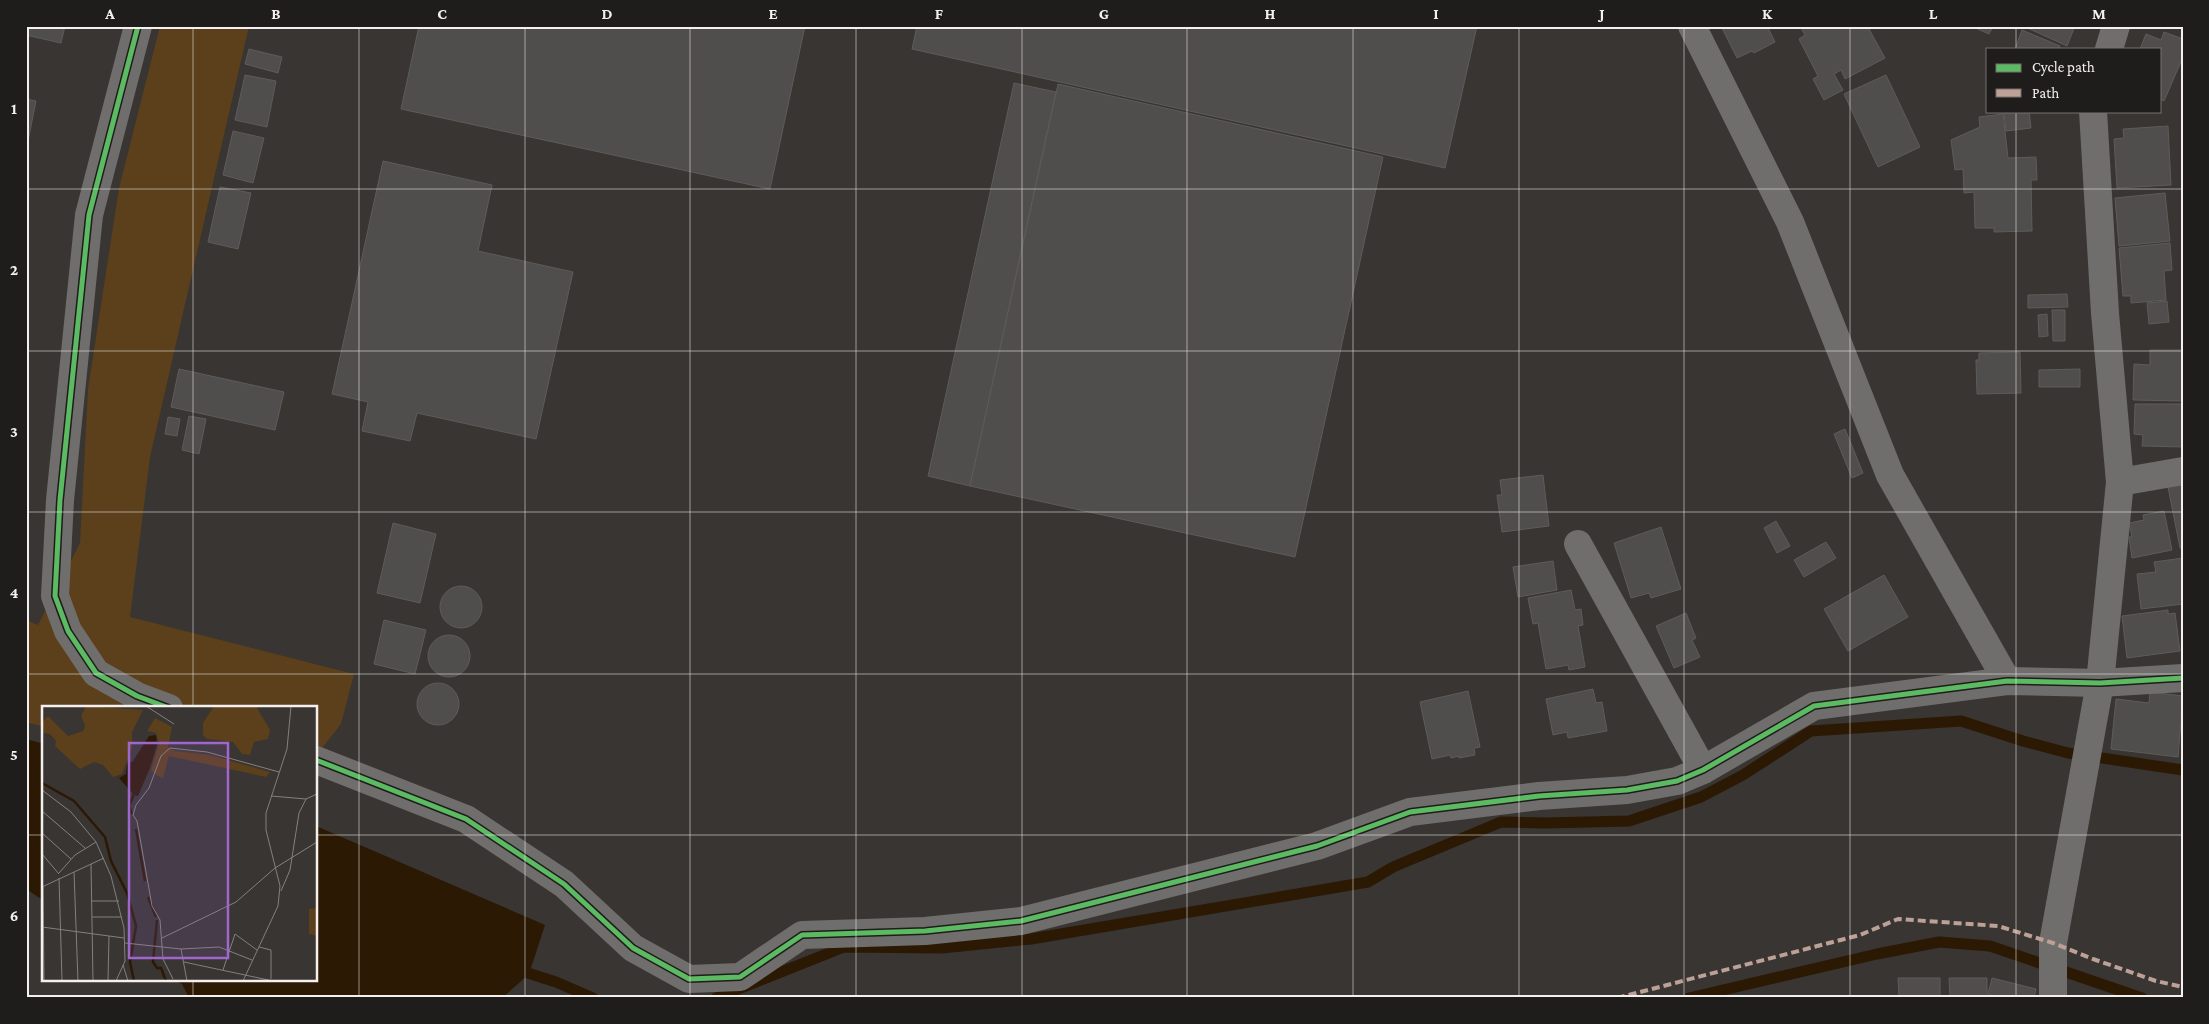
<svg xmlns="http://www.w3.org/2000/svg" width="2209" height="1024" font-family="'Crimson Pro',serif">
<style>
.green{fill:#5c3f1b}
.water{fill:#2c1904}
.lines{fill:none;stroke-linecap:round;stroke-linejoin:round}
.stream{stroke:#2c1904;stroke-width:11}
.building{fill:#504e4c;stroke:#5e5c5a}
.minor{stroke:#706e6d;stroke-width:28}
.quiet{stroke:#bda197;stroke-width:4;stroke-dasharray:8 4;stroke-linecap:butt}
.cycleway-casing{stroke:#1f1d1b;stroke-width:8}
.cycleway{stroke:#5cba63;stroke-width:5}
.grid{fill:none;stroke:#f3f0ed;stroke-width:1;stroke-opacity:0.55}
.inset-river{fill:none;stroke:#2c1904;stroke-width:2.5}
.inset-road{fill:none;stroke:#83807d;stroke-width:1}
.view{fill:#9f67cd;fill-opacity:0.15;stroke:#9f67cd;stroke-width:2.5}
.inset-edge{fill:none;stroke:#f3f0ed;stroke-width:2.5}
.neatline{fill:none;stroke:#f3f0ed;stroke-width:2}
.grid-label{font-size:16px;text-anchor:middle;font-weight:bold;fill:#f3f0ed}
</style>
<rect width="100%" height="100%" fill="#383532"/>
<polygon class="green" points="160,26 249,26 150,457 130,617 354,674 341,724 316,756 316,708 44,708 44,727 26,722 26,620 38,625 80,543 88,389 119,188"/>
<g class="water">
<polygon points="26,739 44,744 44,901 26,889"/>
<polygon points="316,826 545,925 529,974 502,998 189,998 182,984 174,980 316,980"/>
</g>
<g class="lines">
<g class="stream">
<polyline points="515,969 556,982 593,998"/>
<polyline points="716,998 844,947 942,948 1031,939 1368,882 1393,867 1501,822 1545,823 1629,821 1701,797 1743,775 1811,731 1961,721 2023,741 2068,753 2183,770"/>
<polyline points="1689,998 1877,954 1939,942 1990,946 2142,998"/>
</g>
</g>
<g class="building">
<polygon points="26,26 65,26 61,43 26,35"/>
<polygon points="419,26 805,26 770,189 401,109"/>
<polygon points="917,26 1477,26 1445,168 912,49"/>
<polygon points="1721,26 1767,26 1775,42 1754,53 1752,51 1737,58"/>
<polygon points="1800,26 1874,26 1869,29 1885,58 1845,79 1841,70 1834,74 1843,90 1824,100 1813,79 1818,76 1799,39 1805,35"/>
<polygon points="1971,26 1993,26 1989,34"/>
<polygon points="2023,26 2075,26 2067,46"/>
<polygon points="2022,30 2060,46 2059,49 2015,49"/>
<polygon points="2164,32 2183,39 2183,57 2164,101 2160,99 2160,49 2140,49 2146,34 2161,40"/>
<polygon points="249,49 282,57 278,73 245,64"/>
<polygon points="245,75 276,81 267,127 235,120"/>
<polygon points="1886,75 1920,147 1878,167 1844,94"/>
<polygon points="1014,83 1056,92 970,486 928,476"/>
<polygon points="1058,84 1383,157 1295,557 970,486"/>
<polygon points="26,99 36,101 26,151"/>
<polygon points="2004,111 2029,111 2031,128 2006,131"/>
<polygon points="2003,114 2008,158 2036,157 2037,180 2031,180 2032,231 1994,232 1994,228 1975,228 1974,192 1964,193 1963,169 1955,170 1951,140 1980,127 1979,117"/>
<polygon points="2168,126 2171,185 2117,188 2114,139 2124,138 2123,129"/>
<polygon points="233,131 264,138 253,183 223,175"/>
<polygon points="383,161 492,185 478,251 573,272 536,439 417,413 410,441 362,431 368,402 332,394"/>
<polygon points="220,187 251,193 238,249 208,242"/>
<polygon points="2165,193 2170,241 2119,246 2115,198"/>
<polygon points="2170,243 2172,270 2164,271 2166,300 2131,303 2131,296 2123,296 2119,248"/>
<polygon points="2067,294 2068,307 2028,308 2028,295"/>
<polygon points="2167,301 2169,322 2149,324 2147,303"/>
<polygon points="2052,310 2065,310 2065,341 2053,341"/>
<polygon points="2047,314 2048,336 2039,337 2038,315"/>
<polygon points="2150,350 2183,350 2182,401 2133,400 2134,364 2150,365"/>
<polygon points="2020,352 2021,393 1977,394 1976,360 1979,360 1979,353"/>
<polygon points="179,369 284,392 275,430 171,407"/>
<polygon points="2080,369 2080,387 2039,387 2039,370"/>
<polygon points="2135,404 2183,404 2183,447 2142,446 2143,435 2134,434"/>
<polygon points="189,416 206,419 199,454 182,450"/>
<polygon points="168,417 180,419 177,436 165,434"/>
<polygon points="1845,429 1863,473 1852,478 1834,434"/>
<polygon points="1543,475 1549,526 1502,532 1497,495 1502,495 1500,480"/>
<polygon points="2183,484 2183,548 2180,548 2168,487"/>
<polygon points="2164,511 2172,550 2132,558 2129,537 2132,537 2129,523 2144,520 2143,515"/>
<polygon points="1776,521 1790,546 1777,553 1764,528"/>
<polygon points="393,523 436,534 420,603 377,593"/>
<polygon points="1661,527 1681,589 1651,598 1649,593 1631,598 1614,543"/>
<polygon points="1826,542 1836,558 1804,577 1794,560"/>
<polygon points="2183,558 2183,604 2141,609 2137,574 2156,572 2154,562"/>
<polygon points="1553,561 1557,590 1518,597 1513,567"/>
<polygon points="1884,575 1908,617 1848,651 1824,609"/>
<circle cx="461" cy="607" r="21"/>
<polygon points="1571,590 1575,610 1581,609 1583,625 1578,626 1585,667 1569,670 1568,665 1546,669 1538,623 1533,624 1528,598"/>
<polygon points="2168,610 2168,614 2175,613 2180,651 2127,658 2122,616"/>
<polygon points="1686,613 1696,638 1692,640 1700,657 1674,668 1656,626"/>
<polygon points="384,620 426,630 415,674 374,664"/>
<circle cx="449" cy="656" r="21"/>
<circle cx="438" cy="704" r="21"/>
<polygon points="1593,689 1596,703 1602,702 1607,731 1568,738 1567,732 1553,735 1546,699"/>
<polygon points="1468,691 1480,747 1474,748 1475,755 1459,758 1459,756 1451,758 1450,755 1432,759 1420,702"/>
<polygon points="2150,692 2183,696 2178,757 2111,749 2116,699 2149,703"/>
<polygon points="1898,978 1940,978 1940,998 1899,998"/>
<polygon points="1949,978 1987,978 1987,998 1993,998 1950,998"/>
<polygon points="1992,978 2036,989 2034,998 2002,998 1988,994"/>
</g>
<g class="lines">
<g class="minor">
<polyline points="138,26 89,215 60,500 55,596 68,631 96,673 137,696 169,708"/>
<polyline points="1692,26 1790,222 1890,475 2007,681"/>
<polyline points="2109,49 2116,26"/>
<polyline points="2093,111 2105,313 2120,482"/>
<polyline points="1578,544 1703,770"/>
<polyline points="316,760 466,819 564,884 633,948 689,979 740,977 802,935 925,931 1021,921 1317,846 1410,812 1539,796 1627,790 1677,781 1703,770 1814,706 2007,681 2100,683 2183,678"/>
<polyline points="2053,998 2053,943 2100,683 2120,482 2183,471"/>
</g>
<polyline class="quiet" points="1617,998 1860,935 1898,919 1998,926 2053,943 2093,959 2156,981 2183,987"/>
<defs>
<g id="cycleway">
<polyline points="138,26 89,215 60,500 55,596 68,631 96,673 137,696 169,708"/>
<polyline points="316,760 466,819 564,884 633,948 689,979 740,977 802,935 925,931 1021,921 1317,846 1410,812 1539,796 1627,790 1677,781 1703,770 1814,706 2007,681 2100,683 2183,678"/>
</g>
</defs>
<use href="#cycleway" class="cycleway-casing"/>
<use href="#cycleway" class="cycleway"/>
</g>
<path class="grid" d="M193 26V708M359 26V998M525 26V998M690 26V998M856 26V998M1022 26V998M1187 26V998M1353 26V998M1519 26V998M1684 26V998M1850 26V998M2016 26V49M2016 111V998M26 189H2183M26 351H2183M26 512H2183M26 674H2183M26 835H44M316 835H2183M193 980V998"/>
<g transform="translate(42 706)">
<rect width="275" height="275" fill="#383532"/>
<path d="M44 0 101 4 90 26V42L80 68 71 71 61 59 52 56 38 63 13 40 14 35 8 28 0 27V16L6 10 26 30 41 25 43 20 39 10ZM172 0H214L228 24 226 33 212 36 208 49 200 48 191 36 165 33 161 29V17ZM113 12 130 21 126 41 133 45 168 49 228 66 224 71 127 50 121 72 116 70 109 65 117 37 114 27 105 25ZM275 202V230L267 228V203Z" fill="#5c3f1b"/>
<path d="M114 29 115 39 108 62 96 90 92 89 77 72 84 68 85 58 91 55 107 30Z" fill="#2c1904"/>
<path class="inset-river" d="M0 77 32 95 63 131 69 155 85 187 94 220 88 256 92 275M90 108 87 100 92 88M94 123 103 175M106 191 114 211M115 214 111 256 115 262H119L124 275"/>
<path class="inset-road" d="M104 0 132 18M0 84 29 106 54 136 69 170 82 222 83 255 74 275M229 90 264 93M0 105 43 142M0 127 29 153M0 148 17 168M49 158 51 275M32 166 36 275M17 167 33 149 54 136M17 172 20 275M0 181 62 152M1 181 2 275M239 185 248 164 257 107 264 93 275 88M49 195H77M50 211H80M0 221 82 232M120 232 194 196 233 162 275 136M83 237 139 243 145 275M217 241 229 244V273M139 243 177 241 210 254M142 256 231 275M81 259 86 275M181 264 193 228 215 244M131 273 121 253 118 214 110 200 95 115 91 109 94 99 107 82 119 50 128 42 165 46 237 66M66 275 67 230M201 275 236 200 238 180 224 124V107L245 43 249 0"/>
<path class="view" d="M87 37H186V252H87Z"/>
<rect width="275" height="275" class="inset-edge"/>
</g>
<rect width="2209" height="1024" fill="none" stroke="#1f1d1b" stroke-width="55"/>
<rect x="1986" y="48" width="175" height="65" fill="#1f1d1b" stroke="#74716f"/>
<rect x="1996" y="64" width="25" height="8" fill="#5cba63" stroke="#74716f"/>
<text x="2032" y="72" font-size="15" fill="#f3f0ed">Cycle path</text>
<rect x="1996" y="89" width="25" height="8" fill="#bda197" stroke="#74716f"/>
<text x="2032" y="98" font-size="15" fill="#f3f0ed">Path</text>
<rect x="28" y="28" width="2154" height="968" class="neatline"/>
<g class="grid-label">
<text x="110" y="19">A</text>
<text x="276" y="19">B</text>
<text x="442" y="19">C</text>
<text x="607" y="19">D</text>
<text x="773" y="19">E</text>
<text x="939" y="19">F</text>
<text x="1104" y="19">G</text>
<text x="1270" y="19">H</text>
<text x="1436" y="19">I</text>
<text x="1602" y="19">J</text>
<text x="1767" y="19">K</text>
<text x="1933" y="19">L</text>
<text x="2099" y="19">M</text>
<text x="14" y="114">1</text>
<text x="14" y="275">2</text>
<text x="14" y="437">3</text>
<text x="14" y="598">4</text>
<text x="14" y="760">5</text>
<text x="14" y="921">6</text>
</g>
</svg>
